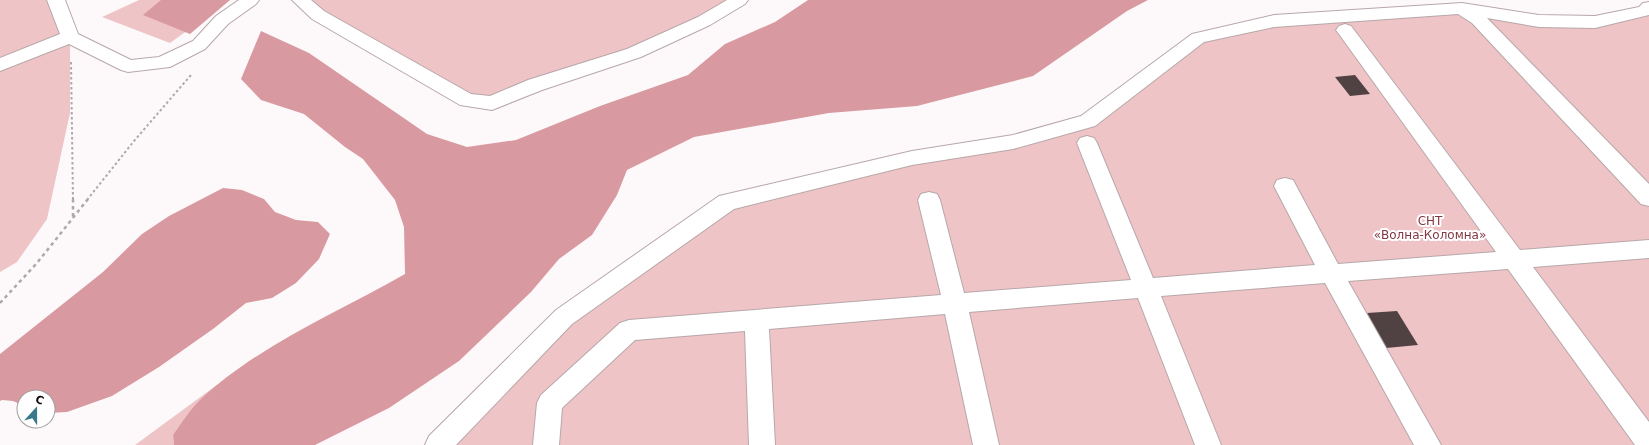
<svg xmlns="http://www.w3.org/2000/svg" width="1649" height="445" font-family="'DejaVu Sans',sans-serif">
<style>
.green{fill:#eec4c7}
.water{fill:#d89aa0}
.building{fill:#504243}
.lines{fill:none;stroke-linecap:round;stroke-linejoin:round}
.minor-casing{stroke:#b8a7a9;stroke-width:2}
.path-far1{stroke:#ada9a9;stroke-width:2;stroke-dasharray:2.5 2.5;stroke-linecap:butt}
.path{stroke:#ada9a9;stroke-width:2.5;stroke-dasharray:3.5 3.5;stroke-linecap:butt}
.minor{fill:#fff;fill-rule:evenodd}
.labels{text-anchor:middle;stroke-width:4;stroke-linejoin:round;paint-order:stroke}
.park-label{font-size:12px;fill:#823743;stroke:#fff}
</style>
<rect width="100%" height="100%" fill="#fdf9fa"/>
<g class="green">
<polygon points="0,0 56,0 70,37 70,113 47,219 17,262 0,272"/>
<polygon points="139,0 230,0 170,43 102,17"/>
<polygon points="301,0 739,0 704,21 492,103 467,100"/>
<polygon points="1649,7 1649,445 438,445 564,317 727,202 1088,121 1198,38 1274,21 1462,8 1595,22"/>
<polygon points="229,376 198,403 173,435 174,445 135,445"/>
</g>
<g class="water">
<polygon points="161,0 230,0 190,34 143,15"/>
<path d="M808 0H1148L1127 11 1033 76 917 106 829 113 694 137 627 170 617 195 592 235 559 259 531 292 459 361 389 408 315 445H174L173 435C181 424 189 411 199 401 258 345 335 314 405 274L404 227 395 200 363 159 345 147 304 114 261 100 241 79 261 31 309 53 427 134 467 147 516 140 600 106 688 75 725 44 775 22Z"/>
<polygon points="223,188 242,190 264,199 275,212 296,220 318,222 330,234 319,259 296,283 272,298 246,303 213,329 159,367 112,396 67,412 48,413 48,397 24,397 24,406 13,401 2,400 0,401 0,354 103,272 142,234 169,216"/>
</g>
<g class="building">
<polygon points="1355,75 1370,94 1350,96 1335,77"/>
<polygon points="1397,311 1418,345 1386,348 1367,313"/>
</g>
<g class="lines">
<defs>
<g id="minor">
<polygon points="47,0 65,0 78,34 131,60 159,57 193,41 216,16 239,0 259,0 256,4 228,24 205,49 170,67 128,72 121,70 69,44 0,71 0,58 60,34"/>
<polygon points="292,0 311,0 324,11 471,94 490,96 528,80 627,49 698,17 727,0 748,0 745,4 710,25 641,57 542,90 492,110 460,105 312,19"/>
<polygon points="1649,2 1649,15 1595,28 1539,27 1487,18 1649,184 1649,206 1641,204 1472,23 1458,14 1274,27 1204,42 1095,126 1013,149 912,165 734,209 572,324 456,445 425,445 429,436 556,310 719,196 912,151 1013,135 1081,116 1192,34 1274,15 1462,3 1539,15 1595,16 1639,7 1643,3"/>
<polygon points="1345,24 1351,26 1520,250 1649,240 1649,258 1533,267 1649,422 1649,445 1635,445 1508,269 1348,281 1441,445 1414,445 1325,283 1161,296 1221,445 1195,445 1138,298 969,312 999,445 973,445 945,314 769,329 775,445 749,445 745,331 635,340 562,408 559,445 533,445 537,403 541,395 620,323 629,320 941,295 918,200 921,194 929,192 937,194 940,200 964,293 1131,280 1077,143 1080,138 1087,136 1094,138 1097,143 1153,278 1315,265 1274,186 1277,180 1285,178 1293,180 1338,264 1496,252 1339,34 1336,30 1339,26"/>
</g>
</defs>
<use href="#minor" class="minor-casing"/>
<g class="path-far1">
<polyline points="71,62 73,200"/>
<polyline points="87,200 134,141 191,75"/>
</g>
<g class="path">
<polyline points="73,199 73,217"/>
<polyline points="0,303 37,263 88,199"/>
</g>
<use href="#minor" class="minor"/>
</g>
<g class="labels">
<g class="park-label">
<text x="1430" y="225">СНТ<tspan x="1430" dy="14">«Волна-Коломна»</tspan></text>
</g>
</g>
<g transform="translate(36 409) rotate(21)"><circle r="19" fill="#ffffff" stroke="#a09d9d"/>
<path d="M0-3L7 15L0 10L-7 15Z" fill="#39788d"/>
<text y="-6" font-size="11" font-weight="bold" text-anchor="middle" fill="#110b0b">С</text>
</g>
</svg>
